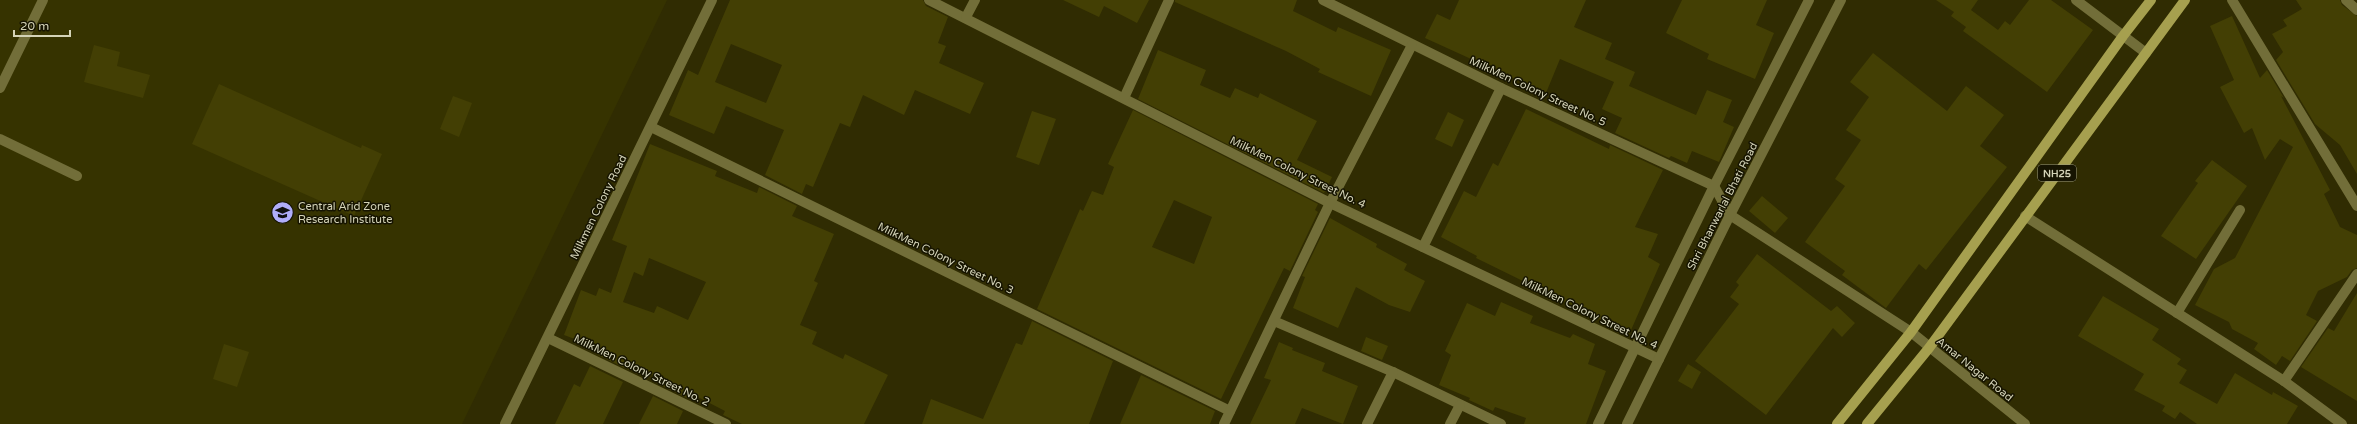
<svg xmlns="http://www.w3.org/2000/svg" width="2357" height="424" font-family="'Varela Round',sans-serif">
<style>
.built{fill:#363300}
.building{fill:#433f04;fill-rule:evenodd}
.lines{fill:none;stroke-linecap:round;stroke-linejoin:round}
.minor{stroke:#726e39;stroke-width:10}
.tertiary{stroke:#726e39;stroke-width:10}
.primary{stroke:#a6a04f;stroke-width:10}
.labels{text-anchor:middle;stroke-width:3;stroke-linejoin:round;paint-order:stroke}
.shield{fill:#161401;stroke:#9b9a80;stroke-width:1}
.shield-label{font-size:10px;font-weight:bold;fill:#d4d3b7}
.street-label{font-size:11px;fill:#d4d3b7;stroke:#161401}
.poi-label{font-size:11px;fill:#d4d3b7;stroke:#161401;text-anchor:start}
</style>
<rect width="100%" height="100%" fill="#302c02"/>
<polygon class="built" points="0,0 667,0 462,424 0,424"/>
<g class="building">
<path d="M730 0H923L926 6 948 17 938 43 946 46 939 63 984 83 970 114 915 90 904 115 863 95 850 127 840 123 813 187 806 184 802 194 765 175 784 130 726 106 714 134 669 115 688 70 698 75ZM731 44 782 65 766 103 715 82Z"/>
<polygon points="1063,0 1149,0 1137,23 1104,6 1099,17"/>
<polygon points="1175,0 1297,0 1293,11 1336,32 1338,27 1391,50 1371,96 1318,72 1320,69 1286,51 1175,2"/>
<polygon points="1459,0 1586,0 1574,27 1612,43 1605,59 1635,72 1629,86 1696,115 1707,90 1732,100 1723,122 1734,127 1719,162 1692,151 1687,163 1671,156 1669,158 1615,133 1622,118 1602,109 1614,82 1560,59 1546,93 1425,38 1437,14 1450,20"/>
<polygon points="1682,0 1767,0 1756,25 1774,33 1755,79 1707,59 1709,54 1666,33"/>
<polygon points="1936,0 1978,0 1971,10 1998,30 2005,21 2010,25 2029,0 2051,0 2093,30 2047,92 1963,31 1966,27 1951,16 1954,12"/>
<polygon points="2296,0 2340,0 2342,5 2357,16 2357,174 2340,145 2315,124 2276,60 2283,52 2272,34 2287,26 2283,20 2302,9"/>
<polygon points="2232,16 2260,78 2267,70 2284,98 2281,96 2330,190 2324,194 2340,227 2357,235 2357,268 2352,270 2347,277 2318,291 2306,315 2317,321 2290,361 2282,356 2276,365 2254,349 2258,343 2232,329 2229,322 2195,305 2214,269 2235,258 2293,147 2280,139 2265,160 2252,128 2244,133 2220,87 2234,80 2210,26"/>
<polygon points="94,45 120,52 117,66 150,75 143,98 84,82"/>
<polygon points="1158,50 1206,70 1200,85 1230,98 1235,88 1258,98 1260,93 1317,121 1297,160 1332,177 1324,193 1138,99"/>
<polygon points="1873,53 1947,111 1966,86 2004,115 1980,146 2007,167 1926,270 1919,264 1886,308 1842,275 1845,271 1805,242 1845,186 1835,179 1861,140 1846,130 1869,97 1850,82"/>
<polygon points="219,84 361,148 362,145 382,154 354,216 192,144"/>
<polygon points="453,96 472,103 459,137 440,129"/>
<polygon points="1526,109 1609,149 1610,145 1663,170 1635,227 1658,234 1648,257 1660,264 1628,337 1601,323 1602,320 1476,258 1477,256 1441,237 1464,191 1476,197 1493,163 1498,166"/>
<path d="M1133 110 1318 204 1315 210 1318 212 1290 271 1284 268 1221 399 1037 309 1080 209 1083 211 1092 191 1103 195 1114 167 1108 164ZM1174 200 1212 217 1194 264 1152 247Z"/>
<polygon points="1032,111 1056,119 1039,165 1016,157"/>
<polygon points="1448,112 1464,120 1452,147 1435,139"/>
<path d="M650 144 717 171 715 176 757 193 759 187 797 206 792 216 834 234 814 281 818 283 800 325 817 332 812 344 843 359 845 354 888 375 864 424H742L723 415 725 411 692 394 689 399 659 384 662 379 631 366 629 370 596 354 599 348 564 335 581 290 596 296 599 288 611 293 627 246 612 240ZM649 258 706 282 688 320 657 306 654 313 623 302 634 272 643 276Z"/>
<polygon points="2212,160 2247,186 2196,259 2161,236 2198,183 2195,181"/>
<polygon points="1762,196 1788,218 1775,233 1749,211"/>
<polygon points="1330,218 1377,244 1376,247 1407,264 1404,270 1425,281 1410,312 1389,305 1356,287 1338,328 1293,308 1305,277 1302,276"/>
<polygon points="1757,254 1831,311 1837,306 1855,323 1842,337 1833,328 1766,415 1695,361 1739,304 1730,297 1739,285 1736,282"/>
<polygon points="2357,293 2357,401 2301,367 2328,328 2334,331"/>
<polygon points="2103,296 2159,329 2152,340 2181,359 2177,364 2187,370 2179,383 2217,404 2235,373 2272,395 2273,392 2298,406 2287,424 2197,424 2180,412 2175,419 2162,411 2165,406 2134,390 2144,374 2078,336"/>
<polygon points="1501,302 1533,316 1530,323 1570,338 1573,334 1595,344 1588,364 1606,371 1586,424 1524,424 1526,418 1495,407 1493,411 1469,400 1470,398 1439,385 1451,355 1445,351 1467,303 1495,316"/>
<polygon points="1032,321 1113,361 1089,424 922,424 931,399 983,419 1016,343 1022,345"/>
<polygon points="1366,337 1388,346 1382,360 1361,351"/>
<polygon points="1279,342 1293,348 1292,350 1325,363 1322,371 1358,386 1343,424 1302,408 1295,424 1250,424 1271,380 1264,378"/>
<polygon points="224,344 249,352 237,387 213,379"/>
<polygon points="1688,364 1701,372 1692,389 1678,381"/>
<polygon points="590,366 623,382 603,424 555,424 574,384 580,387"/>
<polygon points="1141,375 1215,411 1210,424 1120,424"/>
<polygon points="653,396 683,411 677,424 639,424"/>
</g>
<g class="lines">
<g class="minor">
<polyline points="929,0 1330,203 1659,359"/>
<polyline points="1323,0 1501,88 1714,186 1730,215 1911,332"/>
<polyline points="2076,0 2146,53"/>
<polyline points="2232,0 2357,206"/>
<polyline points="2346,0 2357,10"/>
<polyline points="966,17 975,0"/>
<polyline points="0,88 43,0"/>
<polyline points="1124,98 1169,0"/>
<polyline points="651,127 1230,411"/>
<polyline points="0,139 77,176"/>
<polyline points="2025,216 2284,381 2342,424"/>
<polyline points="1423,247 1501,88"/>
<polyline points="2177,313 2240,210"/>
<polyline points="1274,321 1393,372 1501,424"/>
<polyline points="548,338 726,424"/>
<polyline points="2284,381 2357,274"/>
<polyline points="505,424 712,0"/>
<polyline points="1224,424 1330,203 1412,45"/>
<polyline points="1367,424 1393,372"/>
<polyline points="1450,424 1460,405"/>
<polyline points="1598,424 1714,186 1809,0"/>
<polyline points="1627,424 1730,215 1841,0"/>
</g>
<polyline class="tertiary" points="1911,332 2025,424"/>
<g class="primary">
<polyline points="1837,424 1911,332 2123,36 2151,0"/>
<polyline points="1867,424 1929,348 2185,0"/>
</g>
</g>
<defs>
<symbol id="university-disc" viewBox="-11 -11 22 22"><circle r="9.5" fill="#b0aefa" stroke="#161401"/><path d="M0-5L7-2L0 1L-7-2ZM-4 1L0 2.5L4 1V4Q0 6-4 4Z" fill="#111"/></symbol>
</defs>
<g fill-rule="evenodd">
<use href="#university-disc" x="270" y="200" width="25" height="25"/>
</g>
<g class="labels">
<rect class="shield" x="2038" y="165" width="38" height="16" rx="3"/>
<g class="shield-label">
<text x="2057" y="177">NH25</text>
</g>
<g class="street-label">
<text transform="translate(1538 91) rotate(25)" y="4">MilkMen Colony Street No. 5</text>
<text transform="translate(1298 172) rotate(26)" y="4">MilkMen Colony Street No. 4</text>
<text transform="translate(1722 206) rotate(-63)" y="4">Shri Bhanwarlal Bhati Road</text>
<text transform="translate(598 207) rotate(-64)" y="4">Milkmen Colony Road</text>
<text transform="translate(946 258) rotate(26)" y="4">MilkMen Colony Street No. 3</text>
<text transform="translate(1590 313) rotate(26)" y="4">MilkMen Colony Street No. 4</text>
<text transform="translate(1975 369) rotate(39)" y="4">Amar Nagar Road</text>
<text transform="translate(642 370) rotate(26)" y="4">MilkMen Colony Street No. 2</text>
</g>
<g class="poi-label">
<text x="298" y="210">Central Arid Zone<tspan x="298" dy="13">Research Institute</tspan></text>
</g>
</g>
<path d="M14 30v6h56v-6" fill="none" stroke="#d4d3b7" stroke-width="2"/>
<text x="20" y="30" font-size="12" fill="#d4d3b7" stroke="#161401" stroke-width="3" paint-order="stroke">20 m</text>
</svg>
